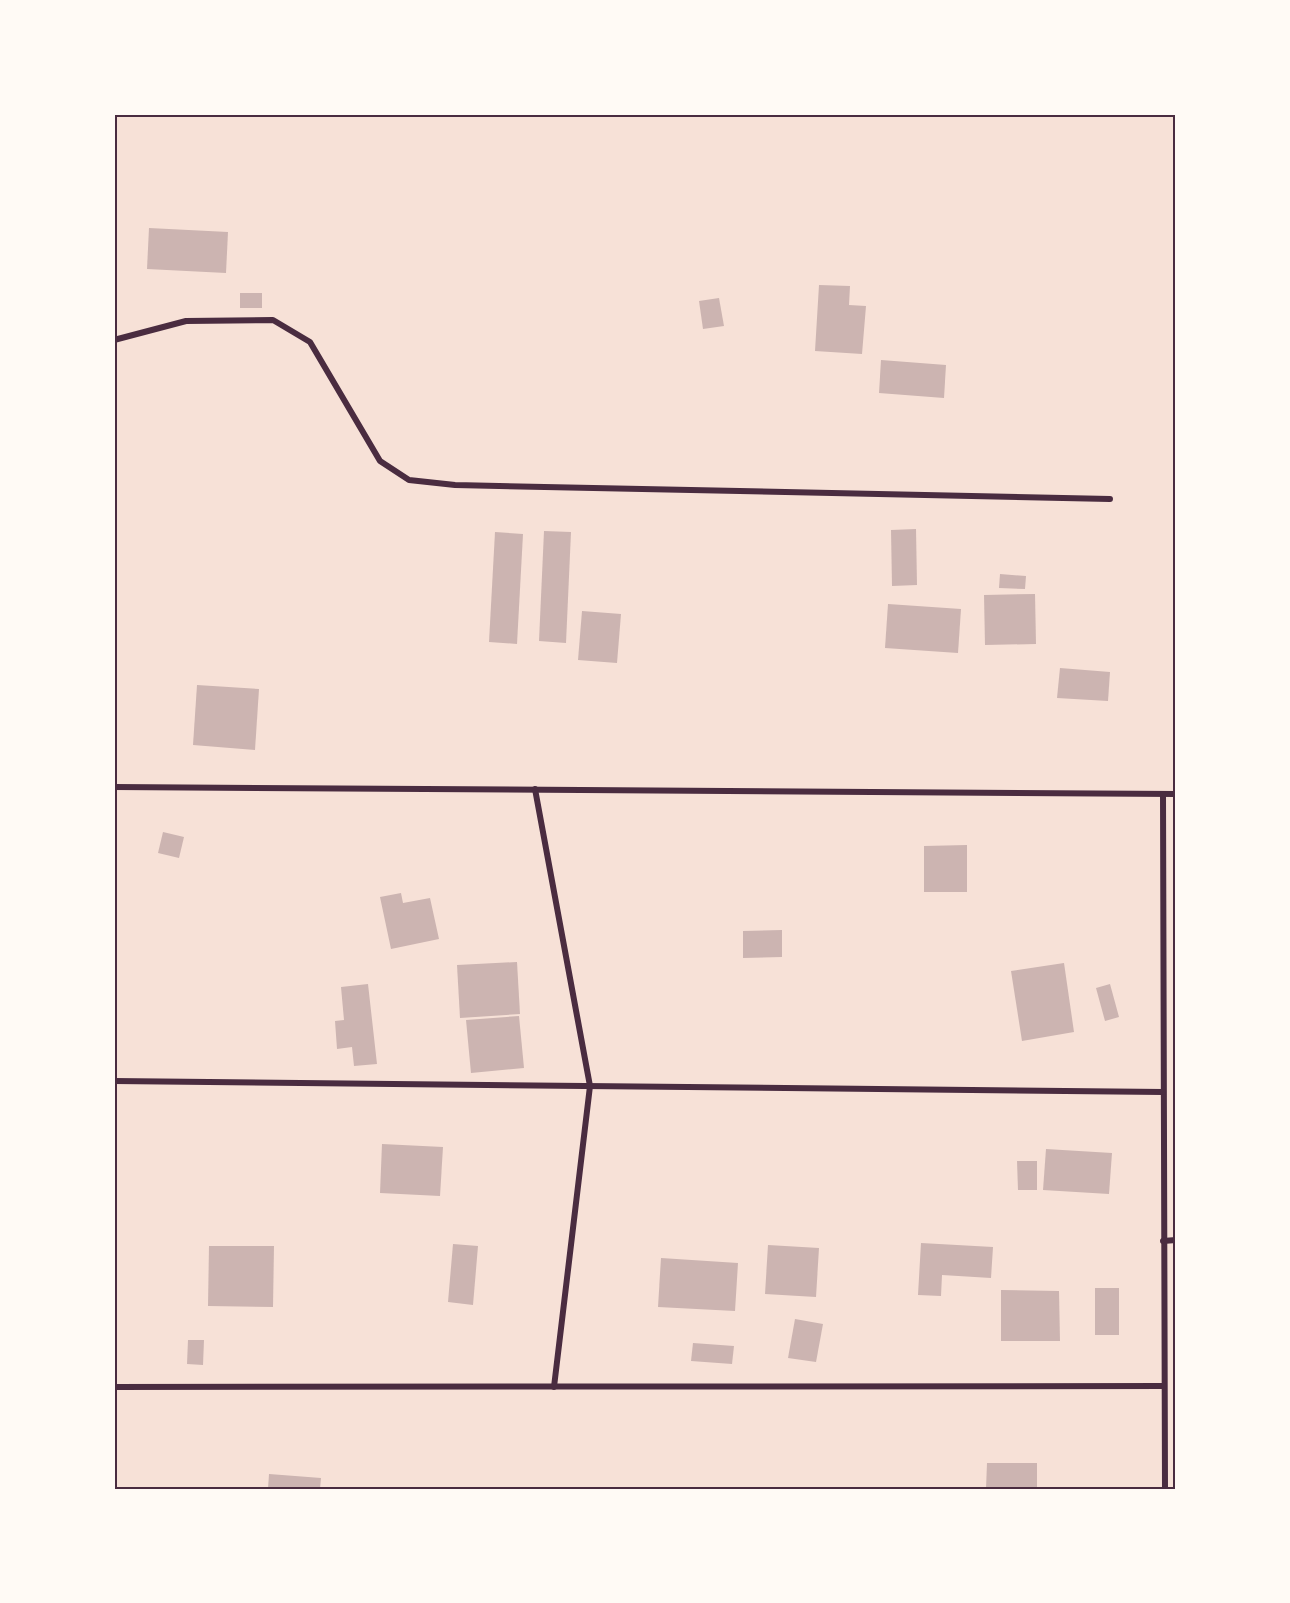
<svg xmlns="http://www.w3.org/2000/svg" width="1290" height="1603" font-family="'Noto Sans',sans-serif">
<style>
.building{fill:#ccb4b1}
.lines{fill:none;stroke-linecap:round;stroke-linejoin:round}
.minor{stroke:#4a2c40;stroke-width:6}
.neatline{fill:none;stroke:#4a2c40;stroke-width:2}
</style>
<rect width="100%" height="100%" fill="#f7e1d7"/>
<g class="building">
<polygon points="149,228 228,232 226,273 147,269"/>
<polygon points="819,285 850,286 849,305 866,306 862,354 815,351"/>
<rect x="240" y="293" width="22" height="15"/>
<polygon points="719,298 724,326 703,329 699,301"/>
<polygon points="881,360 946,365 944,398 879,393"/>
<polygon points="916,529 917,585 892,586 891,530"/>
<polygon points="544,531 571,532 566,643 539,641"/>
<polygon points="495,532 523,534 517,644 489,642"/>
<polygon points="1000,574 1026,576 1025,589 999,588"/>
<polygon points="1035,594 1036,644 985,645 984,595"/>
<polygon points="888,604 961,609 958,653 885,648"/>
<polygon points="582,611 621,614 617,663 578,660"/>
<polygon points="1060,668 1110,672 1108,701 1057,698"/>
<polygon points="197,685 259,689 255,750 193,745"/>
<polygon points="163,832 184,837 179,858 158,853"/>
<polygon points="967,845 967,892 924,892 924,846"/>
<polygon points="401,893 403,903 430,898 439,939 391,949 380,897"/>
<polygon points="782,930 782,957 743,958 743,931"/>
<polygon points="517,962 520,1014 460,1018 457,965"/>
<polygon points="1064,963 1074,1032 1022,1041 1011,971"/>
<polygon points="368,984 377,1064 354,1066 352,1047 337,1049 335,1021 344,1020 341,987"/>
<polygon points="1110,984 1119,1017 1105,1021 1096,988"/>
<polygon points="519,1016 524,1068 471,1073 466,1020"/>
<polygon points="382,1144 443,1147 440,1196 380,1193"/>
<polygon points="1046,1149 1112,1153 1109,1194 1043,1190"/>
<polygon points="1017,1161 1037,1161 1037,1190 1018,1190"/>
<polygon points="921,1243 993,1247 991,1278 942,1275 941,1296 918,1295"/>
<polygon points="453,1244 478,1246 473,1305 448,1302"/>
<polygon points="768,1245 819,1248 816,1297 765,1294"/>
<polygon points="209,1246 274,1246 273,1307 208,1306"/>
<polygon points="661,1258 738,1263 735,1311 658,1307"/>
<rect x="1095" y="1288" width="24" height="47"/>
<polygon points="1001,1290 1059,1291 1060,1341 1001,1341"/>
<polygon points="795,1319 823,1324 816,1362 788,1358"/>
<polygon points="188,1340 204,1340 203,1365 187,1364"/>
<polygon points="693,1343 734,1346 732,1364 691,1361"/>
<polygon points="987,1463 1037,1463 1037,1489 986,1489"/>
<polygon points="269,1474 321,1478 320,1489 268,1489"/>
</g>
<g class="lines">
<g class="minor">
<polyline points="114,340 186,321 273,320 310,342 380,461 409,480 455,485 1110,499"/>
<polyline points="114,787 1176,794"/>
<polyline points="535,789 590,1086 554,1387"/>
<polyline points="1163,794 1165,1489"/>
<polyline points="114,1081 1163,1092"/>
<polyline points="1163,1241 1176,1240"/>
<polyline points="114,1387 1164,1386"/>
</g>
</g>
<rect width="1290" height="1603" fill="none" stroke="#fffaf5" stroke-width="231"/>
<rect x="116" y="116" width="1058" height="1372" class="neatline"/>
</svg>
